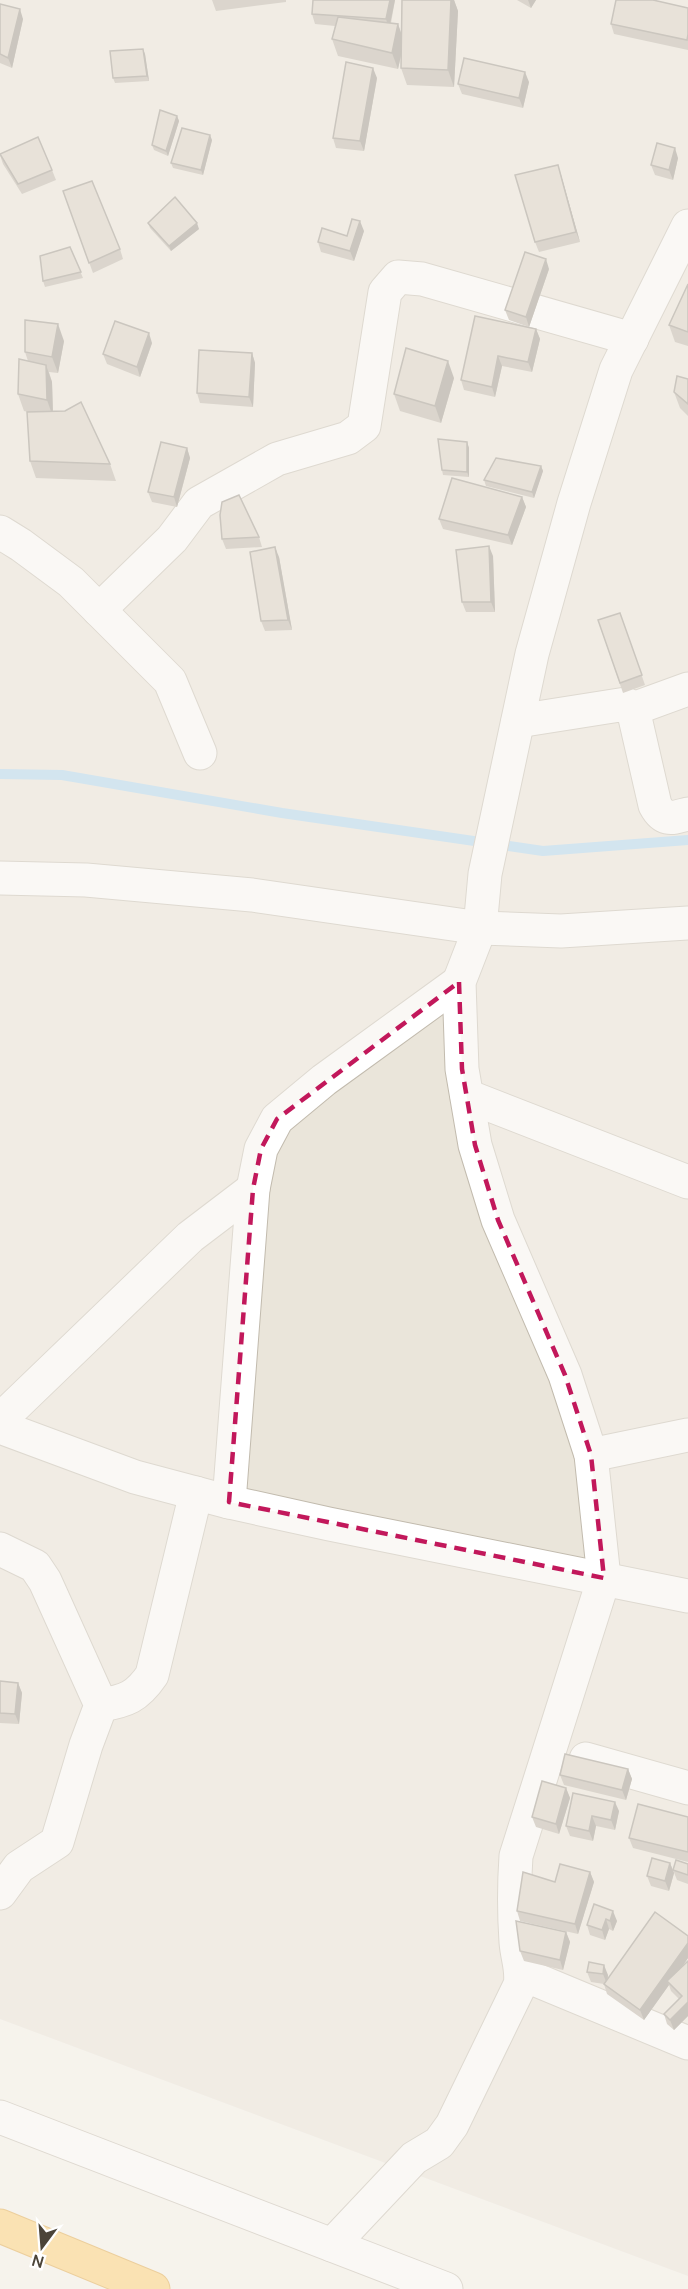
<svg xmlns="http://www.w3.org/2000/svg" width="688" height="2289" font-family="Manrope,sans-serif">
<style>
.residential{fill:#eae5da}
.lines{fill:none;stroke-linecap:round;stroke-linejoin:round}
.stream{stroke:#a9d4f2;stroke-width:10}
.minor-casing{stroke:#c2bbae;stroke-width:35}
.highway-casing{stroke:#e0a43c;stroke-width:35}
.minor{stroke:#fff;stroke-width:33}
.highway{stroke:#ffcf6e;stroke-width:33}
.wall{fill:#bab2a6}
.shaded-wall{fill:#979187}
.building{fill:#d8cfc1;stroke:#979187;stroke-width:1.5}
.marked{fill:none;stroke:#c2185b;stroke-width:4.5;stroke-dasharray:12 8;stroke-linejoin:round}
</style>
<rect width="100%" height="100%" fill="#f6f3ec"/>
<polygon class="residential" points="0,0 688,0 688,2276 0,2019"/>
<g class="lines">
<polyline class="stream" points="0,774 62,775 282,813 543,851 688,840"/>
<defs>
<g id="minor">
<polyline points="0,532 21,545 71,582 170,681 200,753"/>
<polyline points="99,610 172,539 199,503 277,459 348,438 364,426 385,292 398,277 422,279 632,339"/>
<polyline points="633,709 688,689"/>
<path d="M518 721 626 704 633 709 655 805C664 822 672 818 688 814"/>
<polyline points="0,878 86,880 252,895 480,928 561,931 688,923"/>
<polyline points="467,1096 688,1182"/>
<polyline points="0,1420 190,1237 253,1189"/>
<polyline points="0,1427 135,1477 229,1502 329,1524 688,1596"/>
<polyline points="591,1455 688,1435"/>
<polyline points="229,1502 253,1189 261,1149 277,1119 324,1080 459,982"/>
<polyline points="0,1549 35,1566 45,1581 101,1705 86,1745 57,1842 19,1867 0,1893"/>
<path d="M101 1705C126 1701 137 1697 152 1675L196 1493"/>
<polyline points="586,1759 688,1788"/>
<polyline points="522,1974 688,2043"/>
<polyline points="0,2117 446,2289"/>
<path d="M332 2245 414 2158 439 2143 452 2125 520 1985C523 1971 517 1957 516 1942 514 1913 514 1885 516 1856L604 1578 591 1455 565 1375 498 1220 475 1145 462 1069 459 982 480 928 485 874 532 654 574 503 616 370 688 226"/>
</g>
<polyline id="highway" points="0,2226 153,2289"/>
</defs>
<use href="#minor" class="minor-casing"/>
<use href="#highway" class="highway-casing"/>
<use href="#minor" class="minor"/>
<use href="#highway" class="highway"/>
</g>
<g class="wall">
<polygon points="212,0 286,0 286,2 216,11"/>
<polygon points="395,0 391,23 398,24 401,34 402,0 454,0 458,11 454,87 407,85 401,68 401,56 398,69 338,56 332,39 335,26 315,24 312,14"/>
<polygon points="517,0 536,0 531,8"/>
<polygon points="0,4 23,19 12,68 0,63"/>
<polygon points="688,8 688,50 614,34 611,24"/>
<polygon points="145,54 149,81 115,83 113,78"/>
<polygon points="377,78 364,151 336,148 333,138"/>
<polygon points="529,82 523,108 462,94 458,84"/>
<polygon points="177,116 179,121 168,156 154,150 152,145"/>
<polygon points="212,140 203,175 173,168 171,163"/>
<polygon points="0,155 52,170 56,180 22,194 3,164"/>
<polygon points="678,158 673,180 655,175 651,165"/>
<polygon points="561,175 580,242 539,252 535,242"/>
<polygon points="63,191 120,249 123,259 93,273"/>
<polygon points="148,223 199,229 171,251 150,228"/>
<polygon points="364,231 354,261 321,252 318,242"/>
<polygon points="70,247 83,278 45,287 43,281"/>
<polygon points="549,269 529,327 509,320 505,310"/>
<polygon points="688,284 688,346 675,342 669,325"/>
<polygon points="536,329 540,339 532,372 502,366 495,397 464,390 461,380"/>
<polygon points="64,341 58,373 49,372 52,382 53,411 110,464 116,481 36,478 30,461 28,412 24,411 18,394 28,361 25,352"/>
<polygon points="152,343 140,377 107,364 103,354"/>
<polygon points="252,353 255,363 253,407 200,403 197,393"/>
<polygon points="454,378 441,423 400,411 394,394"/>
<polygon points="688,379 688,416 680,408 674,392"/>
<polygon points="467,442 469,448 469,477 443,475 442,470"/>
<polygon points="187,448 190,458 177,507 152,502 148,492"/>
<polygon points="541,466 543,471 534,498 486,486 484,480"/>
<polygon points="522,497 526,507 512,545 443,529 439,519"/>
<polygon points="259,537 262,547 226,549 222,539"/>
<polygon points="493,556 495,612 466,612 462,602"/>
<polygon points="279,557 292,630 265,631 261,621"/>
<polygon points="620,613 645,685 623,693 598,620"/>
<polygon points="0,1681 18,1683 22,1693 19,1724 0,1723"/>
<polygon points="628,1769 632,1779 626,1800 564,1785 560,1775"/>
<polygon points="566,1788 570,1798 559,1834 536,1827 532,1817"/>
<polygon points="573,1793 619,1811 615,1830 596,1826 593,1841 570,1836 566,1826"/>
<polygon points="688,1817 688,1862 633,1848 629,1838"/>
<polygon points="670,1863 674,1873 669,1891 651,1886 647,1876"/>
<polygon points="688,1864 688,1884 677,1880 673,1870"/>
<polygon points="590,1872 594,1882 578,1934 520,1921 517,1911 555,1882"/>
<polygon points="594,1904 617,1921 613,1931 609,1929 605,1940 590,1935 587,1925"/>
<polygon points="566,1932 570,1942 563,1970 524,1961 520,1951"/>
<polygon points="688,1936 688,1958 682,1967 688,1961 688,2016 674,2030 667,2024 664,2014 679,1999 671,1991 669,1985 644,2020 607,1994 604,1984 591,1982 587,1972 608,1975 608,1979"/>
</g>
<g class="shaded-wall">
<polygon points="390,0 395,0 389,29 386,19"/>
<polygon points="451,0 454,0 458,11 454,87 448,70"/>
<polygon points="528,0 536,0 531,8"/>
<polygon points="20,9 23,19 12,68 8,58"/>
<polygon points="398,24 404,41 398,69 392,53"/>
<polygon points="143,49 145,54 149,81 147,76"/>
<polygon points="373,68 377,78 364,151 360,141"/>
<polygon points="525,72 529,82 523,108 519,98"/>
<polygon points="177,116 179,121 168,156 166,151"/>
<polygon points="210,135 212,140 203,175 201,170"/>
<polygon points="675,148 678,158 673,180 669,170"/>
<polygon points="558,165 561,175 580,242 576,232"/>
<polygon points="360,221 364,231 354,261 350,251"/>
<polygon points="197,223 199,229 171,251 169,246"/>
<polygon points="546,259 549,269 529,327 526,317"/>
<polygon points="58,324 64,341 58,373 52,357"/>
<polygon points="536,329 540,339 532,372 528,362"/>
<polygon points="149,333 152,343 140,377 137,367"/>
<polygon points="252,353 255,363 253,407 249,397"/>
<polygon points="498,356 502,366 495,397 492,387"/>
<polygon points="448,361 454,378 441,423 435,406"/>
<polygon points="46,365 52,382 53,417 47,400"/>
<polygon points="467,442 469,448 469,477 467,472"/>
<polygon points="187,448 190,458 177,507 174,497"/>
<polygon points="541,466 543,471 534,498 532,492"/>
<polygon points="522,497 526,507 512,545 508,535"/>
<polygon points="489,546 493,556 495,612 491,602"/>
<polygon points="275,547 279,557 292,630 288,620"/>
<polygon points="18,1683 22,1693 19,1724 15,1714"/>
<polygon points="628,1769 632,1779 626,1800 622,1790"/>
<polygon points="566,1788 570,1798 559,1834 556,1824"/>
<polygon points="615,1802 619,1811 615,1830 611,1820"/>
<polygon points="592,1816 596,1826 593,1841 589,1831"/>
<polygon points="670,1863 674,1873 669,1891 665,1881"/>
<polygon points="590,1872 594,1882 578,1934 575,1924"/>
<polygon points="613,1911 617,1921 613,1931 610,1921"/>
<polygon points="606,1919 609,1929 605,1940 602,1930"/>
<polygon points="566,1932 570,1942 563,1970 560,1960"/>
<polygon points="688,1943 688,1958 670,1984 667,1981 669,1985 644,2020 640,2010"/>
<polygon points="604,1965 608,1975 607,1984 603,1974"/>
<polygon points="688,2002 688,2016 674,2030 670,2020"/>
</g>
<g class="building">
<polygon points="313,0 390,0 386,19 312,14"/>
<polygon points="402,0 451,0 448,70 401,68"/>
<polygon points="616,0 653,0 688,8 688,34 687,40 611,24"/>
<polygon points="0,4 20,9 8,58 0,54"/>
<polygon points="338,17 398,24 392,53 332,39"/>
<polygon points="143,49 147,76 113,78 110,51"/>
<polygon points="464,58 525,72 519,98 458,84"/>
<polygon points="346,62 373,68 360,141 333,138"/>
<polygon points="160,110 177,116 166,151 152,145"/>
<polygon points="182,128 210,135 201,170 171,163"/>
<polygon points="38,137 52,170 18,184 0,154"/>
<polygon points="657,143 675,148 669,170 651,165"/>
<polygon points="558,165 576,232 535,242 515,175"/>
<polygon points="92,181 120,249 89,263 63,191"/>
<polygon points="175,197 197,223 169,246 148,223"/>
<polygon points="352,219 360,221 350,251 318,242 322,228 347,236"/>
<polygon points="70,247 81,272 43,281 40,256"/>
<polygon points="525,252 546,259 526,317 505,310"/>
<polygon points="688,284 688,332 669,325"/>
<polygon points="475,316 536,329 528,362 498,356 492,387 461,380"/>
<polygon points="25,320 58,324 52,357 25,352"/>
<polygon points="115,321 149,333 137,367 103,354"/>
<polygon points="406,348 448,361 435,406 394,394"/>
<polygon points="199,350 252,353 249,397 197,393"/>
<polygon points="19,359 46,365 47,400 18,394"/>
<polygon points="677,376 688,379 688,404 674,392"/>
<polygon points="81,402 110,464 30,461 27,412 65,411"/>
<polygon points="438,439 467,442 467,472 442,470"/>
<polygon points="161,442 187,448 174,497 148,492"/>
<polygon points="496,458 541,466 532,492 484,480"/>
<polygon points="452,478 522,497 508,535 439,519"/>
<polygon points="239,495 259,537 222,539 220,515 222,502"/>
<polygon points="489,546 491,602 462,602 456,550"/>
<polygon points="275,547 288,620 261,621 250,552"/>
<polygon points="620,613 642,675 620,683 598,620"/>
<polygon points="0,1681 18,1683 15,1714 0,1713"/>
<polygon points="565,1754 628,1769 622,1790 560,1775"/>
<polygon points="542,1781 566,1788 556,1824 532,1817"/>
<polygon points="573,1793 615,1802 611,1820 592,1816 589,1831 566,1826"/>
<polygon points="638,1804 688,1817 688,1852 629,1838"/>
<polygon points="652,1858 670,1863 665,1881 647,1876"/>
<polygon points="676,1860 688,1864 688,1875 673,1870"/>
<polygon points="560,1864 590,1872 575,1924 517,1911 523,1872 555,1882"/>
<polygon points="594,1904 613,1911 610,1921 606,1919 602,1930 587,1925"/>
<polygon points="655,1912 688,1936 688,1943 640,2010 604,1984"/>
<polygon points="516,1921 566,1932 560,1960 520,1951"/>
<polygon points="688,1961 688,2002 670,2020 664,2014 682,1996 667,1981"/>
<polygon points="589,1962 604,1965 603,1974 587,1972"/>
</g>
<path d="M0 0H688V2289H0ZM459 982 462 1069 475 1145 498 1220 565 1375 591 1455 604 1578 229 1502 253 1189 261 1149 277 1119Z" fill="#f6f3ec" fill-opacity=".55" fill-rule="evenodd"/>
<path class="marked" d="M459 982 462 1069 475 1145 498 1220 565 1375 591 1455 604 1578 229 1502 253 1189 261 1149 277 1119Z"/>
<g transform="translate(42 2247) rotate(196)" stroke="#ffffff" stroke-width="4.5" paint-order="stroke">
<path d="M0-4.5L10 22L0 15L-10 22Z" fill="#4b4439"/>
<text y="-9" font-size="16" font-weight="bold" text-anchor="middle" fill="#4b4439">N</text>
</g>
</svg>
